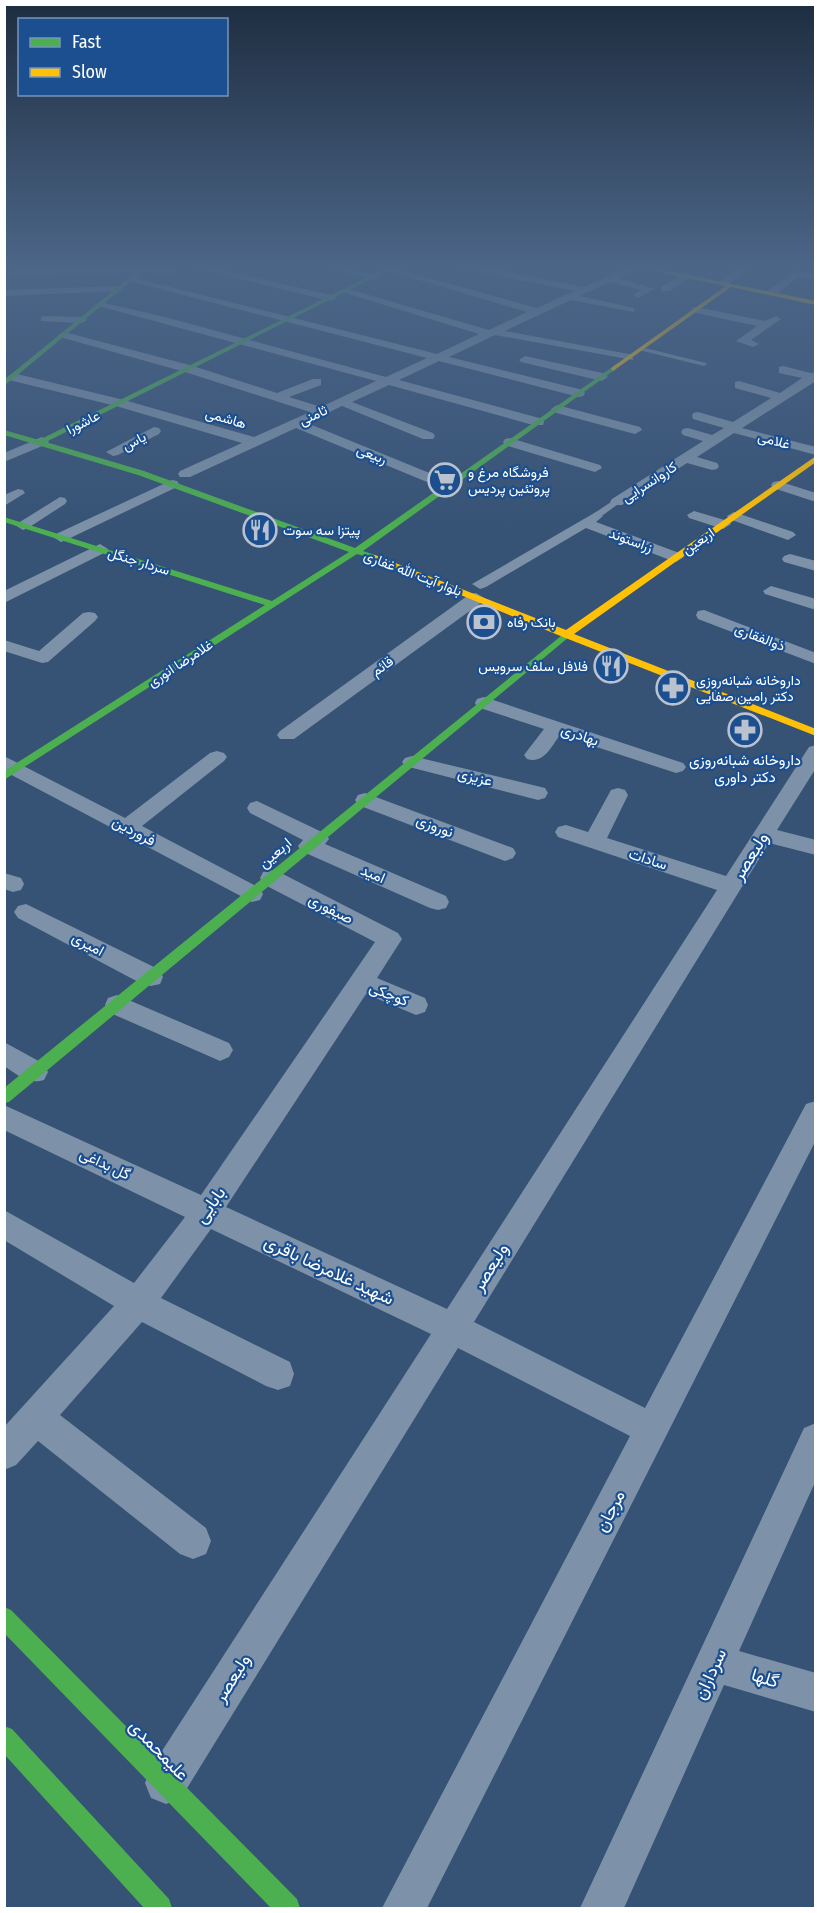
<svg xmlns="http://www.w3.org/2000/svg" width="820" height="1913" font-family="'Fira Sans Condensed',Vazirmatn,sans-serif">
<style>
.lines{fill:none;stroke-linecap:round;stroke-linejoin:round}
.lane{fill:#7d92a8;fill-rule:evenodd}
.street{fill:#7d92a8;fill-rule:evenodd}
.fast{fill:#4caf50;fill-rule:evenodd}
.slow{fill:#ffc107;fill-rule:evenodd}
.labels{text-anchor:middle;stroke-width:4.5;stroke-linejoin:round;paint-order:stroke}
.far-street-label{font-size:14px;fill:#fff;stroke:#1b4f8f}
.far-poi-label{font-size:14px;fill:#fff;stroke:#1b4f8f;text-anchor:start}
.street-label{font-size:15px;fill:#fff;stroke:#1b4f8f}
.poi-label{font-size:15px;fill:#fff;stroke:#1b4f8f}
.near-street-label{font-size:18px;fill:#fff;stroke:#1b4f8f}
</style>
<rect width="100%" height="100%" fill="#365274"/>
<g class="lines">
<g class="lane">
<polygon points="641,347 706,363 707,364 704,366 639,350"/>
<polygon points="614,500 621,502 599,518 593,518 593,514"/>
</g>
<g class="street">
<polygon points="178,264 196,264 331,295 336,298 331,301"/>
<polygon points="312,264 331,264 379,276 374,279"/>
<polygon points="450,264 470,264 584,287 633,264 641,264 640,268 619,278 655,289 638,298 633,295 641,290 610,282 580,296 634,308 634,312 571,300 505,331 629,354 633,356 633,360 495,335 449,357 583,390 585,393 583,396 579,397 439,361 399,380 543,419 544,422 543,425 533,425 389,385 352,402 433,433 435,436 433,439 423,439 342,406 307,423 454,483 456,486 454,489 444,489 296,428 190,477 180,477 178,474 180,471 242,443 116,406 9,380 7,377 13,373 124,400 254,437 310,412 185,372 60,337 58,335 64,332 68,333 193,366 277,393 313,379 321,379 321,385 289,397 321,407 376,381 95,305 100,302 165,317 386,377 427,358 125,280 130,277 437,354 479,334 339,291 348,289 489,330 527,312 382,269 390,267 537,308 574,291 455,267"/>
<polygon points="742,264 753,264 727,286 719,286 719,282"/>
<polygon points="143,266 173,268 178,271 173,274 145,272 12,276 7,273 12,270 139,268"/>
<polygon points="797,271 816,274 816,280 799,277 775,295 767,295 767,291"/>
<polygon points="683,274 692,276 669,291 661,291 661,287"/>
<polygon points="119,286 123,287 123,291 4,296 4,290"/>
<polygon points="696,307 765,321 776,316 781,319 751,340 759,344 753,347 736,341 757,326 692,312 692,308"/>
<polygon points="45,316 82,317 87,320 82,323 41,321 41,317"/>
<polygon points="525,356 602,373 608,377 602,381 521,362 519,360"/>
<polygon points="783,366 811,373 816,372 816,381 742,428 816,447 816,455 734,433 697,457 717,463 719,466 717,469 712,470 687,463 622,505 612,505 610,502 612,499 703,441 683,435 681,432 683,429 688,428 712,435 724,428 693,419 692,416 693,413 698,412 733,422 771,398 735,388 735,382 739,381 780,393 802,378 779,373 779,367"/>
<polygon points="557,405 640,427 642,430 635,434 553,412 551,409"/>
<polygon points="154,427 159,428 161,431 159,434 118,455 113,456 106,452"/>
<polygon points="42,437 49,441 47,444 4,462 4,453"/>
<polygon points="510,438 600,465 602,468 595,472 505,445 503,442 505,439"/>
<polygon points="172,480 177,481 179,484 177,487 66,540 61,542 53,537 56,534"/>
<polygon points="778,481 816,493 816,502 773,488 771,485 773,482"/>
<polygon points="18,489 23,490 25,493 4,506 4,495"/>
<polygon points="60,497 65,498 67,501 65,504 28,528 23,530 15,525"/>
<polygon points="694,511 728,521 731,524 723,529 689,518 687,515"/>
<polygon points="596,512 603,516 596,522 682,554 684,557 676,562 670,560 586,528 486,587 480,589 472,584"/>
<polygon points="734,512 793,532 796,535 788,540 729,519 727,516"/>
<polygon points="100,544 108,549 106,552 4,603 4,591"/>
<polygon points="790,554 816,561 816,571 784,562 782,559 784,556"/>
<polygon points="771,586 816,599 816,610 765,594 763,591"/>
<polygon points="476,593 484,598 482,602 294,739 280,739 277,735 280,731 470,594"/>
<polygon points="704,610 816,653 816,664 698,619 696,615 698,611"/>
<polygon points="89,612 95,613 98,617 95,621 48,662 42,663 4,651 4,640 39,651 83,613"/>
<path d="M484 697 683 763 686 767 683 771 676 773 560 735C551 747 544 764 527 759L524 755 544 729 477 707 475 703 477 699Z"/>
<polygon points="816,745 816,768 777,830 816,840 816,855 769,843 474,1322 645,1408 806,1104 816,1101 816,1140 427,1908 382,1908 630,1436 458,1348 181,1798 166,1804 151,1798 145,1783 151,1768 431,1334 211,1229 161,1298 290,1362 294,1374 290,1386 278,1390 266,1386 142,1322 60,1415 206,1528 211,1541 206,1554 193,1559 180,1554 38,1441 16,1465 4,1470 4,1427 114,1306 4,1240 4,1210 134,1283 185,1217 4,1130 4,1105 201,1195 375,942 263,884 260,878 263,872 271,870 279,872 398,933 402,939 377,978 425,998 428,1005 425,1012 416,1015 366,994 226,1207 447,1309 717,890 558,837 555,832 558,827 566,825 588,832 611,790 618,788 625,790 628,795 607,838 726,876 809,747"/>
<polygon points="217,751 224,753 227,757 224,761 142,826 260,888 263,894 260,900 252,902 4,771 4,756 125,818 210,753"/>
<polygon points="412,756 545,788 548,793 545,798 538,800 405,766 402,762 405,758"/>
<polygon points="365,793 513,848 516,853 513,858 505,861 497,858 358,805 355,800 358,795"/>
<polygon points="257,801 326,834 329,839 325,844 446,896 449,902 446,908 438,910 430,908 301,851 298,846 303,840 250,813 247,808 250,803"/>
<polygon points="4,873 21,878 24,884 21,890 13,892 4,889"/>
<polygon points="26,904 160,970 163,977 160,984 151,986 142,984 18,918 14,912 18,906"/>
<polygon points="117,995 229,1043 233,1050 229,1057 220,1061 211,1057 108,1012 105,1005 108,998"/>
<path d="M4 1042 44 1064 48 1072 44 1080C28 1085 18 1075 4 1066Z"/>
<polygon points="816,1423 816,1480 739,1651 816,1673 816,1712 724,1685 624,1908 580,1908 804,1428"/>
</g>
<g class="fast">
<polygon points="146,264 152,264 4,386 4,380"/>
<polygon points="394,264 401,264 46,442 144,471 355,548 611,368 616,369 363,551 375,555 375,559 357,554 4,780 4,771 265,605 4,522 4,517 272,601 349,552 138,475 4,435 4,430 39,440"/>
<polygon points="566,632 569,633 569,637 9,1102 4,1103 4,1088"/>
<polygon points="4,1607 11,1610 297,1899 300,1908 271,1908 4,1633"/>
<polygon points="4,1726 12,1729 169,1899 172,1908 144,1908 4,1754"/>
</g>
<g class="slow">
<polygon points="622,264 633,264 816,301 816,305 731,287 613,371 611,368 726,286"/>
<polygon points="816,456 816,462 574,634 816,729 816,736 563,637 368,557 375,555 566,630"/>
</g>
</g>
<linearGradient id="sky" x2="0" y2="1"><stop stop-color="#1e2d40"/><stop offset="0.5" stop-color="#4c6688"/><stop offset="1" stop-color="#4c6688" stop-opacity="0"/></linearGradient>
<rect width="820" height="532" fill="url(#sky)"/>
<defs>
<symbol id="supermarket-ring" viewBox="-11 -11 22 22"><circle r="9.5" fill="#1b4f8f" stroke="#b9c2ce" stroke-width="1.5"/><path d="M-6-5.5h2.5l.6 2H6L4.5 2H-2.5L-4.4-4H-6ZM-1.5 3.2a1.3 1.3 0 1 0 .1 0ZM3 3.2a1.3 1.3 0 1 0 .1 0Z" fill="#b9c2ce"/></symbol>
<symbol id="restaurant-ring" viewBox="-11 -11 22 22"><circle r="9.5" fill="#1b4f8f" stroke="#b9c2ce" stroke-width="1.5"/><path d="M-5-6h1v4h1v-4h1v4h1v-4h1v5L-1.5 .5V6h-2V.5L-5-1ZM5-6V6H3V1.5H1.5Q1.5-4 5-6Z" fill="#b9c2ce"/></symbol>
<symbol id="bank-ring" viewBox="-11 -11 22 22"><circle r="9.5" fill="#1b4f8f" stroke="#b9c2ce" stroke-width="1.5"/><path d="M-6-4H6V4H-6ZM0-2.3a2.3 2.3 0 1 0 0 4.6a2.3 2.3 0 1 0 0-4.6Z" fill="#b9c2ce"/></symbol>
<symbol id="pharmacy-ring" viewBox="-11 -11 22 22"><circle r="9.5" fill="#1b4f8f" stroke="#b9c2ce" stroke-width="1.5"/><path d="M-2-6h4v4h4v4h-4v4h-4v-4h-4v-4h4Z" fill="#b9c2ce"/></symbol>
</defs>
<g fill-rule="evenodd">
<use href="#supermarket-ring" x="426" y="461" width="38" height="38"/>
<use href="#restaurant-ring" x="241" y="511" width="38" height="38"/>
<use href="#bank-ring" x="465" y="603" width="38" height="38"/>
<use href="#restaurant-ring" x="592" y="647" width="38" height="38"/>
<use href="#pharmacy-ring" x="654" y="669" width="38" height="38"/>
<use href="#pharmacy-ring" x="726" y="711" width="38" height="38"/>
</g>
<g class="labels">
<g class="far-street-label">
<text transform="translate(313 415) rotate(-25)" y="5">ثامنی</text>
<text transform="translate(226 418) rotate(16)" y="5">هاشمی</text>
<text transform="translate(83 422) rotate(-27)" y="5">عاشورا</text>
<text transform="translate(774 440) rotate(15)" y="5">غلامی</text>
<text transform="translate(134 441) rotate(-27)" y="5">یاس</text>
<text transform="translate(372 454) rotate(22)" y="5">ربیعی</text>
<text transform="translate(649 482) rotate(-33)" y="5">کاروانسرایی</text>
<text transform="translate(631 540) rotate(20)" y="5">زراستوند</text>
<text transform="translate(698 541) rotate(-35)" y="5">اربعین</text>
<text transform="translate(139 561) rotate(17)" y="5">سردار جنگل</text>
<text transform="translate(413 573) rotate(21)" y="5">بلوار آیت الله غفاری</text>
<text transform="translate(760 637) rotate(21)" y="5">ذوالفقاری</text>
<text transform="translate(180 663) rotate(-33)" y="5">غلامرضا انوری</text>
<text transform="translate(382 666) rotate(-36)" y="5">قائم</text>
</g>
<g class="far-poi-label">
<text x="468" y="477">فروشگاه مرغ و<tspan x="468" dy="16">پروتئین پردیس</tspan></text>
<text x="283" y="535">پیتزا سه سوت</text>
<text x="507" y="627">بانک رفاه</text>
<text x="588" y="671" text-anchor="end">فلافل سلف سرویس</text>
<text x="696" y="685">داروخانه شبانه‌روزی<tspan x="696" dy="16">دکتر رامین صفایی</tspan></text>
</g>
<g class="street-label">
<text transform="translate(580 735) rotate(19)" y="5">بهادری</text>
<text transform="translate(475 777) rotate(14)" y="5">عزیزی</text>
<text transform="translate(435 826) rotate(21)" y="5">نوروزی</text>
<text transform="translate(134 831) rotate(28)" y="5">فروردین</text>
<text transform="translate(275 853) rotate(-40)" y="5">اربعین</text>
<text transform="translate(648 859) rotate(18)" y="5">سادات</text>
<text transform="translate(373 874) rotate(23)" y="5">امید</text>
<text transform="translate(331 909) rotate(27)" y="5">صیفوری</text>
<text transform="translate(88 944) rotate(28)" y="5">امیری</text>
<text transform="translate(389 994) rotate(22)" y="5">کوچکی</text>
<text transform="translate(105 1164) rotate(25)" y="5">گل بداغی</text>
</g>
<g class="poi-label">
<text x="745" y="765">داروخانه شبانه‌روزی<tspan x="745" dy="17">دکتر داوری</tspan></text>
</g>
<g class="near-street-label">
<text transform="translate(750 856) rotate(-58)" y="6">ولیعصر</text>
<text transform="translate(210 1205) rotate(-55)" y="6">بابایی</text>
<text transform="translate(490 1267) rotate(-58)" y="6">ولیعصر</text>
<text transform="translate(329 1270) rotate(25)" y="6">شهید غلامرضا باقری</text>
<text transform="translate(610 1511) rotate(-63)" y="6">مرجان</text>
<text transform="translate(710 1674) rotate(-65)" y="6">سرداران</text>
<text transform="translate(232 1678) rotate(-58)" y="6">ولیعصر</text>
<text transform="translate(765 1678) rotate(17)" y="6">گلها</text>
<text transform="translate(159 1750) rotate(46)" y="6">علیمحمدی</text>
</g>
</g>
<rect width="820" height="1913" fill="none" stroke="#ffffff" stroke-width="12"/>
<rect x="18" y="18" width="210" height="78" fill="#1b4f8f" stroke="#7695bc" stroke-width="1.5"/>
<rect x="30" y="38" width="30" height="9" fill="#4caf50" stroke="#7695bc" stroke-width="1.5"/>
<text x="72" y="48" font-size="18" fill="#ffffff">Fast</text>
<rect x="30" y="68" width="30" height="9" fill="#ffc107" stroke="#7695bc" stroke-width="1.5"/>
<text x="72" y="78" font-size="18" fill="#ffffff">Slow</text>
</svg>
